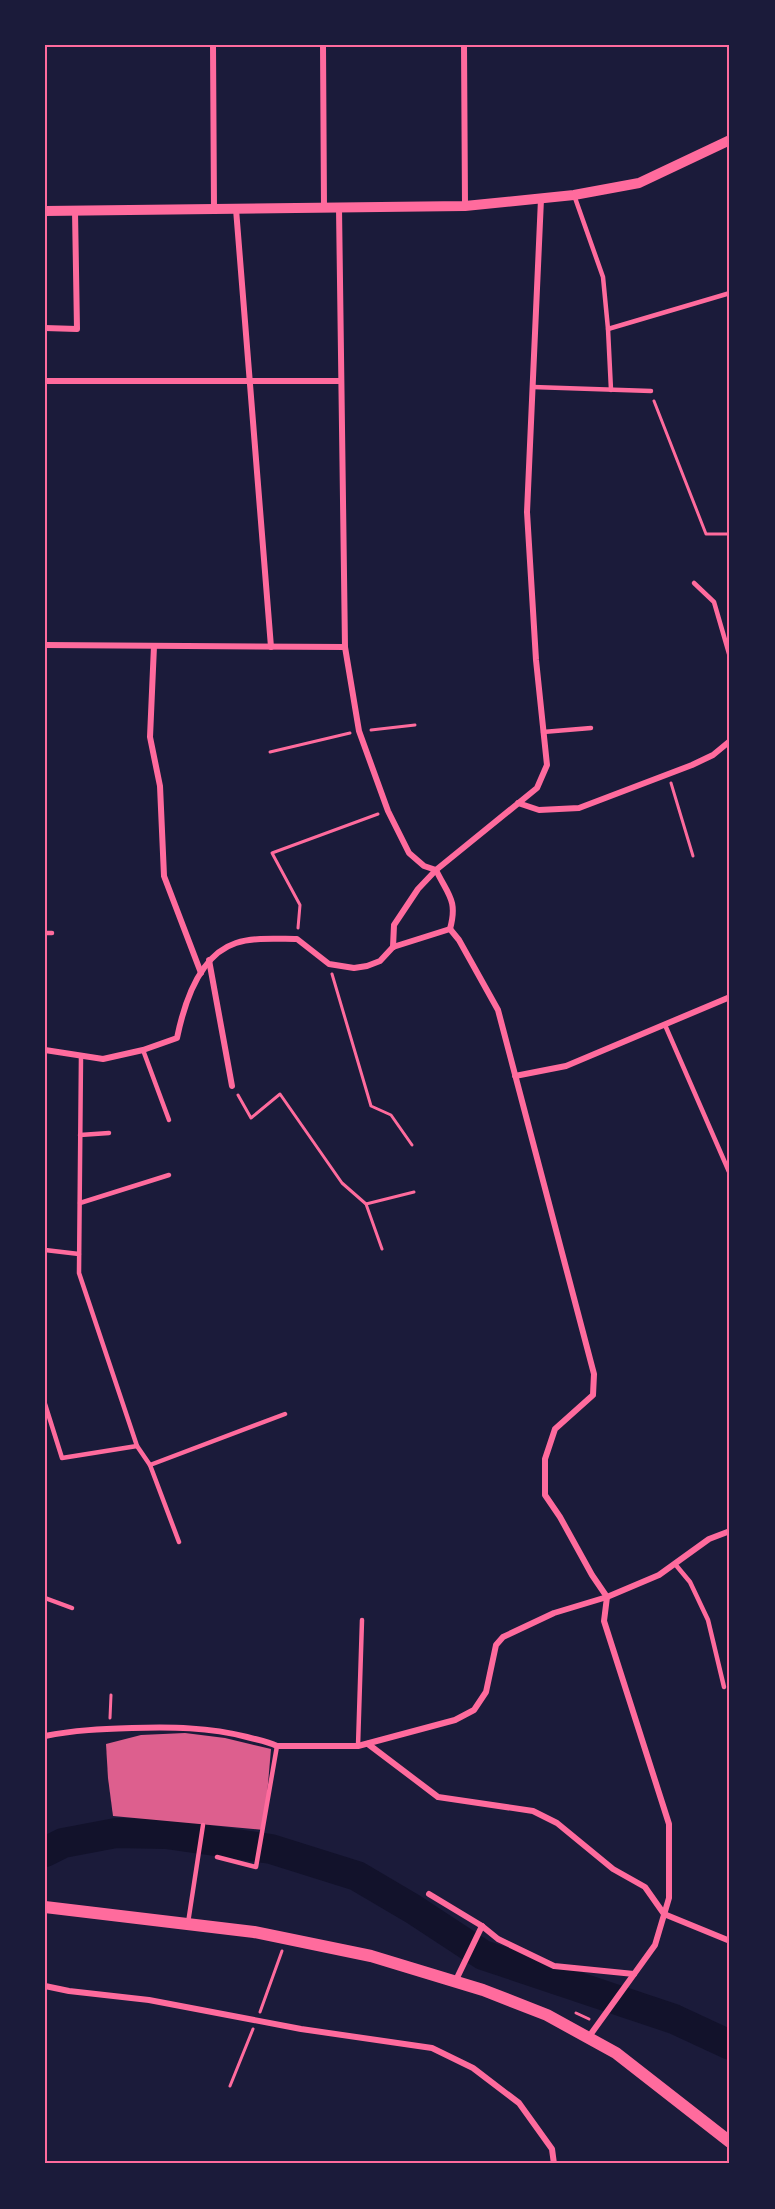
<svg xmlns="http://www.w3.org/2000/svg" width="775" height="2209" font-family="'Archivo Narrow',sans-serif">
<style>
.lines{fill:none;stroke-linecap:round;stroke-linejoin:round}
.river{stroke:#12122b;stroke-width:30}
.building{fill:#dd5f8e}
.path{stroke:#ff6b9d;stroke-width:3}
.service{stroke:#ff6b9d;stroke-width:4.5}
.minor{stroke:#ff6b9d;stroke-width:6}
.tertiary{stroke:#ff6b9d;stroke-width:10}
.secondary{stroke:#ff6b9d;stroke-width:12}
.neatline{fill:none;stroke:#ff6b9d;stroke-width:2}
</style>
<rect width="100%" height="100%" fill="#1b1b3a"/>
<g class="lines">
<polyline class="river" points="45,1852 63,1843 116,1833 166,1834 271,1849 357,1876 413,1909 483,1955 674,2019 730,2045"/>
</g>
<polygon class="building" points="185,1733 225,1738 271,1749 264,1830 113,1816 108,1778 106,1744 141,1735"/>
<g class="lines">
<g class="path">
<polyline points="654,401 706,534 730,534"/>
<polyline points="371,730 415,725"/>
<polyline points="270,752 350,733"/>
<polyline points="671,783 693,856"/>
<polyline points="298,928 300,905 272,853 378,814"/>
<polyline points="332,974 371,1106 391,1115 412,1145"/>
<polyline points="238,1095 251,1118 280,1094 342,1183 366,1204 382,1249"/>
<polyline points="366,1204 414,1192"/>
<polyline points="110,1718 111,1695"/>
<polyline points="260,2012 282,1951"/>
<polyline points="576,2013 589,2019"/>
<polyline points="230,2086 253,2029"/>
</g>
<g class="service">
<polyline points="574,195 603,277 608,329 611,390"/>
<polyline points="608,329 730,293"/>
<polyline points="533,387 651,391"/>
<polyline points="694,583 714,602 730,657"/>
<polyline points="543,732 591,728"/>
<polyline points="45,933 52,933"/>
<polyline points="665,1025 730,1174"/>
<polyline points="143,1050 169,1120"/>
<polyline points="80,1135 109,1133"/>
<polyline points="80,1203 169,1175"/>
<polyline points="45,1250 79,1254"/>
<polyline points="45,1404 62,1458 137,1446 79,1273 81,1056"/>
<polyline points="137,1446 150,1465 285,1414"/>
<polyline points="150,1465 179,1542"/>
<polyline points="675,1564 690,1582 708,1620 724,1687"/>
<polyline points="45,1598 72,1608"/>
<polyline points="358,1746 362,1620"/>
<polyline points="217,1857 256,1867 277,1746"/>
<polyline points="188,1923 203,1825"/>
</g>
<g class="minor">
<polyline points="213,45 214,209"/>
<polyline points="323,45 324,208"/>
<polyline points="464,45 465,206"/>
<path d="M339 208 345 647 359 731 388 811 409 853 424 866 436 870C448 895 458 900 450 929"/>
<polyline points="236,209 271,647"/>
<polyline points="45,328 77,329 75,211"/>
<polyline points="45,381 341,381"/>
<polyline points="45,645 345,647"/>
<polyline points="154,646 150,737 160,786 164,876 201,973"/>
<polyline points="518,803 539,810 579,808 692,765 713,755 730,741"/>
<polyline points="393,947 394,925 418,889 436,870 537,788 547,765 536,660 527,512 541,199"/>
<polyline points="209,960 232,1086"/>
<path d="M45 1050 103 1059 143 1050 177 1038C184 1004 199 955 236 943 255 937 278 939 297 939L329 964 354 968 367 966 380 961 393 947 450 929 459 940 498 1010 594 1374 593 1395 555 1429 545 1459V1495L560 1517 592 1575 607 1597 604 1621 669 1824V1898L655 1945 588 2038"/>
<polyline points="515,1076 566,1066 730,997"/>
<path d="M45 1736C74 1730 103 1729 132 1728 172 1727 208 1727 247 1737 258 1740 267 1741 277 1746H358L455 1720 474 1710 486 1692 496 1645 503 1637 554 1613 607 1597 659 1575 709 1539 730 1531"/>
<polyline points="368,1744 438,1797 533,1811 557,1823 613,1869 645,1887 664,1914 730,1941"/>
<polyline points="429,1894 482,1926 498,1939 554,1966 634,1974"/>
<polyline points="455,1982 482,1926"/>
<polyline points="45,1986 69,1991 149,2000 301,2029 432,2048 473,2068 519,2103 552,2149 554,2164"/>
</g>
<polyline class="tertiary" points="45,211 465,206 574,195 639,183 730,140"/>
<polyline class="secondary" points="45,1907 254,1932 371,1956 483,1990 547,2015 616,2053 730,2142"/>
</g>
<rect width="775" height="2209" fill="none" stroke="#1b1b3a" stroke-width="93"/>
<rect x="46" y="46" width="682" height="2116" class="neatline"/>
</svg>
